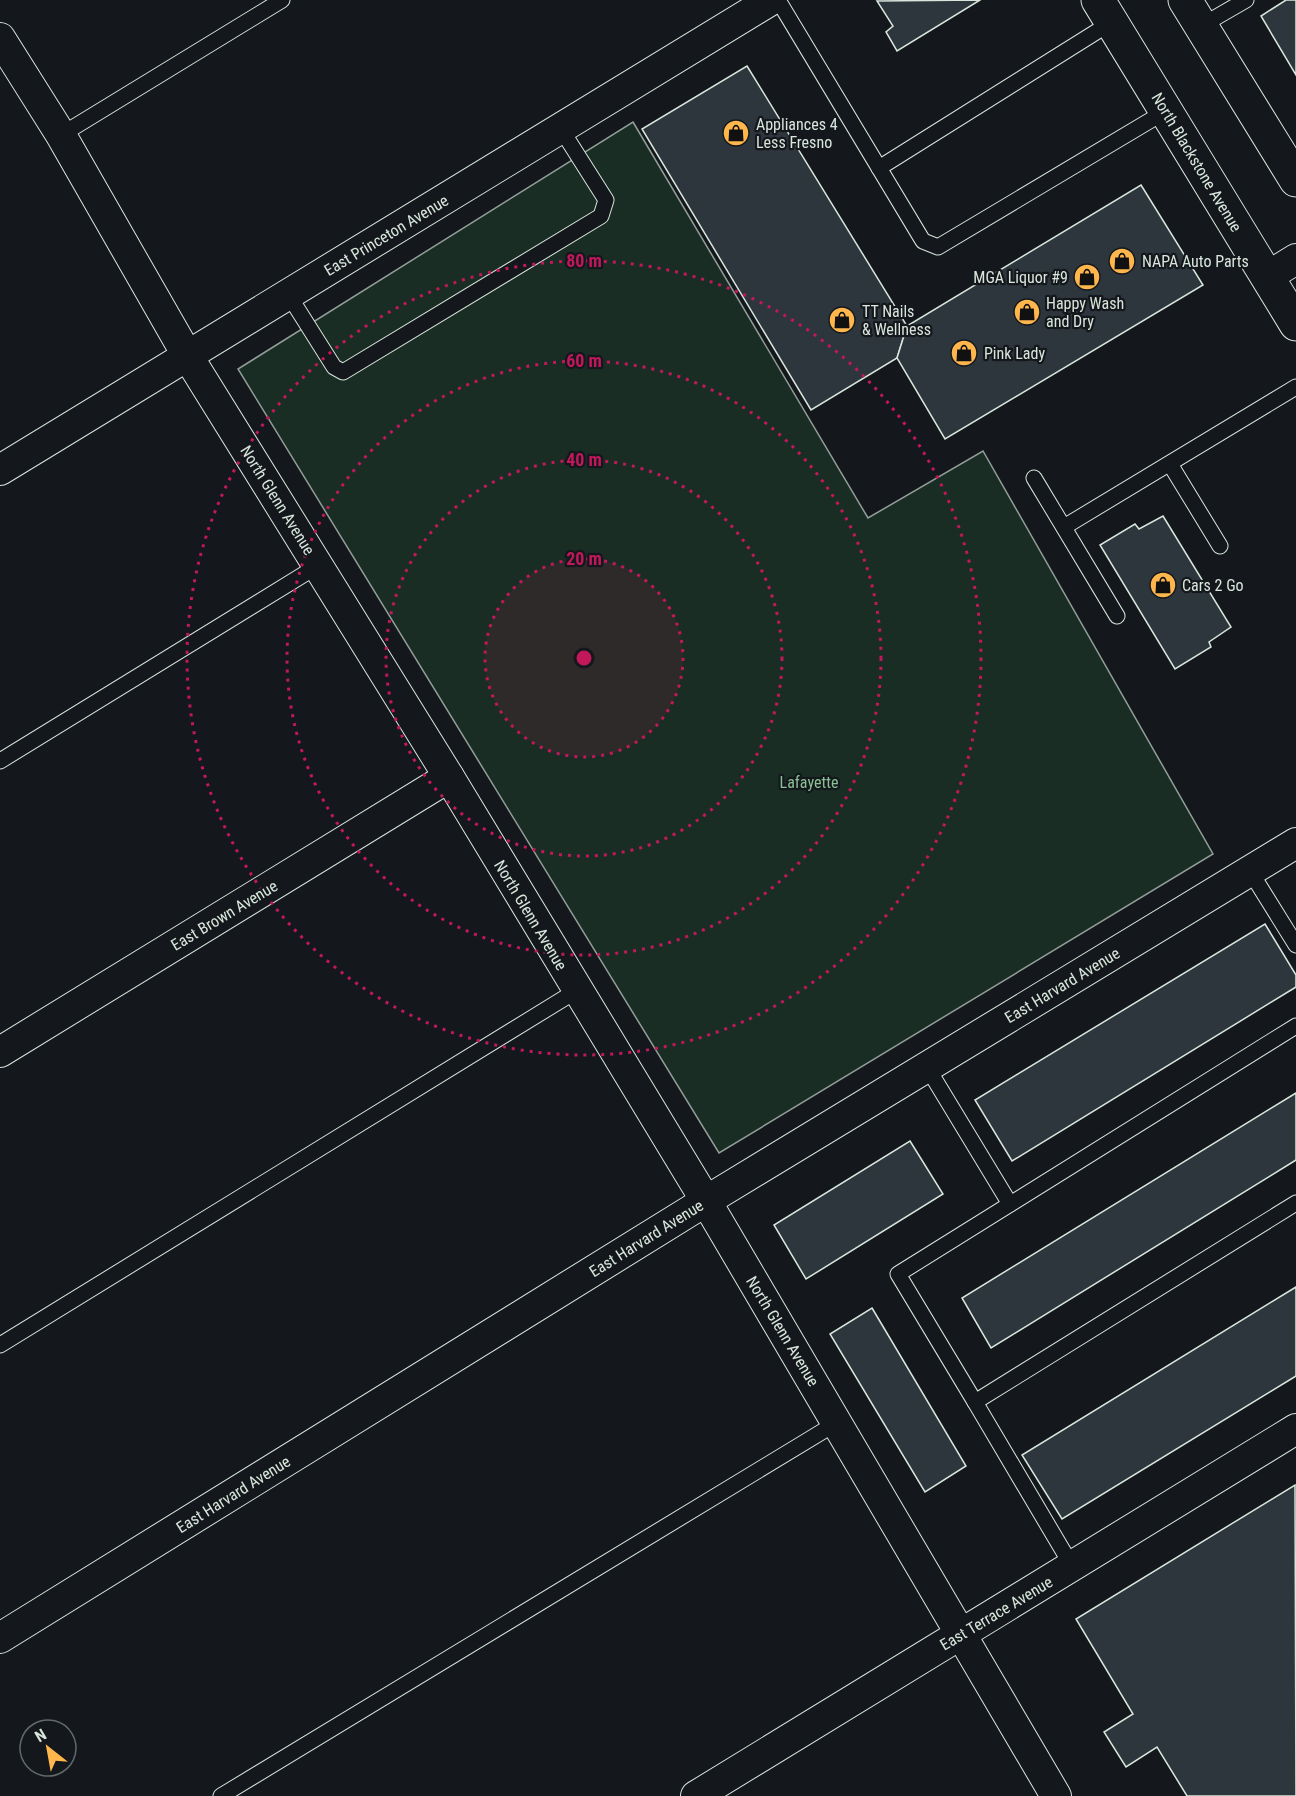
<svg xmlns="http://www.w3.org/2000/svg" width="1296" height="1796" font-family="'Roboto Condensed',sans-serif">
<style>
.green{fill:#1a2d24;stroke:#939e99;stroke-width:1.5}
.building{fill:#2c363c;stroke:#d8e6dc;stroke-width:1.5}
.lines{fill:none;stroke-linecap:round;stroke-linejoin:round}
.lane-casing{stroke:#d8e6dc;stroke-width:17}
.street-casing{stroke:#d8e6dc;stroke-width:32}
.primary-casing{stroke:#d8e6dc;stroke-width:35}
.lane{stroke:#14181c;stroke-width:15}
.street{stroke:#14181c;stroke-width:30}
.primary{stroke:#14181c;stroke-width:33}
.ring{fill:none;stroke:#c2185b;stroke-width:3;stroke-dasharray:3 6}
.labels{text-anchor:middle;stroke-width:4.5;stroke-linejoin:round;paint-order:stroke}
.poi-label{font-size:16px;fill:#d8e6dc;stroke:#14181c;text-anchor:start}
.street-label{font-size:16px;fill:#d8e6dc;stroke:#14181c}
.park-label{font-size:16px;fill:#8ac095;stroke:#14181c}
.centre{fill:#c2185b;stroke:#14181c;stroke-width:3}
.ring-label{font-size:18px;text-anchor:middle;font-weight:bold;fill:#c2185b;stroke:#14181c;stroke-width:4.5;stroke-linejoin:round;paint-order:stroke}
</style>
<rect width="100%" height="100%" fill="#14181c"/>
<polygon class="green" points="633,122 868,518 983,451 1213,854 719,1153 238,369"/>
<g class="building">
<polygon points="980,0 897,51 886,32 893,26 877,1"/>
<polygon points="1286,0 1296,0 1296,75 1261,16"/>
<polygon points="747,66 907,326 897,358 811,410 642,129"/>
<polygon points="1141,185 1203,285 945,439 897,358 907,326"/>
<polygon points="1163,516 1231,627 1209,642 1211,647 1175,669 1100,545 1135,524 1139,529"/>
<polygon points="1265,924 1296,975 1296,987 1012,1161 975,1100"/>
<polygon points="1296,1093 1296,1160 991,1348 962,1298"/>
<polygon points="910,1141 943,1194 806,1279 774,1225"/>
<polygon points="1296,1287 1296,1376 1062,1519 1022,1455"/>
<polygon points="872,1308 966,1466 925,1492 830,1334"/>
<polygon points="1295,1485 1296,1796 1187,1796 1157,1747 1126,1767 1104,1732 1133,1714 1076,1619"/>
</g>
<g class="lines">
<defs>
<g id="lane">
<polyline points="778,0 923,241 938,247 1166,111"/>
<polyline points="1201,26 1246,0"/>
<polyline points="61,135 282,0"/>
<polyline points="879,168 1112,22"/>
<polyline points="288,294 334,367 343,372 601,216 606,200 561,129"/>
<polyline points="1170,464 1220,546"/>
<polyline points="1034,478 1117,616"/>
<polyline points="1064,527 1296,387"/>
<polyline points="0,761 319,565"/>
<polyline points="1250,871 1296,945"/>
<polyline points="1296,1026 898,1274 975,1402 1296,1203"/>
<polyline points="927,1067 1010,1204"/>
<polyline points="0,1345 576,991"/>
<polyline points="975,1402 1072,1566"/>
<polyline points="221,1796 838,1422"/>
</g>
<g id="street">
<polyline points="0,38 61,135 187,355 449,777 706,1201 1056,1796"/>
<polyline points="1267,277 1296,259"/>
<polyline points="0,470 771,0"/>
<polyline points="0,1052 449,777"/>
<polyline points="0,1638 706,1201 1296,843"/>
<polyline points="696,1796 1296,1429"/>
</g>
<g id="primary">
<polyline points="1098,0 1296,324"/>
<polyline points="1185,0 1296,180"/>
</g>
</defs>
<use href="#lane" class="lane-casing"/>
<use href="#street" class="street-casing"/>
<use href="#primary" class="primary-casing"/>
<use href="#lane" class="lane"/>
<use href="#street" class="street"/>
<use href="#primary" class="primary"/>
</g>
<circle cx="584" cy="658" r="99" fill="#c2185b" fill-opacity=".12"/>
<g class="ring">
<circle cx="584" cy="658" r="99"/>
<circle cx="584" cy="658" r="198"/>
<circle cx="584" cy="658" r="297"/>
<circle cx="584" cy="658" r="397"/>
</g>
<defs>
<symbol id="shop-disc" viewBox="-11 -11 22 22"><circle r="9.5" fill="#ffb74d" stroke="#14181c"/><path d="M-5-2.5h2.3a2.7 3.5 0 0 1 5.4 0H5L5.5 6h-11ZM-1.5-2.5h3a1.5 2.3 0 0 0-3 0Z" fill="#111"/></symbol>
</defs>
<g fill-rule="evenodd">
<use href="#shop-disc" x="721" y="118" width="30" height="30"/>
<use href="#shop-disc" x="1107" y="246" width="30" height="30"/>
<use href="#shop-disc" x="1072" y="262" width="30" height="30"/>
<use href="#shop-disc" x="1012" y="297" width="30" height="30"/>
<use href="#shop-disc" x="827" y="305" width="30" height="30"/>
<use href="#shop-disc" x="949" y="338" width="30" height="30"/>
<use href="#shop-disc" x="1148" y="570" width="30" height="30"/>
</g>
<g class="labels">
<g class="poi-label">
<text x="756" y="130">Appliances 4<tspan x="756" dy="18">Less Fresno</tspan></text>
<text x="1142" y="267">NAPA Auto Parts</text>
<text x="1068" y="283" text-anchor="end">MGA Liquor #9</text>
<text x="1046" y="309">Happy Wash<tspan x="1046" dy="18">and Dry</tspan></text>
<text x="862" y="317">TT Nails<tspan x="862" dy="18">&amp; Wellness</tspan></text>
<text x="984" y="359">Pink Lady</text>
<text x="1182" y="591">Cars 2 Go</text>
</g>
<g class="street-label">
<text transform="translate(1197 162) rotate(59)" y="6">North Blackstone Avenue</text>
<text transform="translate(386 235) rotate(-31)" y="6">East Princeton Avenue</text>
<text transform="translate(278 500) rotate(58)" y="6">North Glenn Avenue</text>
<text transform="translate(224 915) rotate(-31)" y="6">East Brown Avenue</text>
<text transform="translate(531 915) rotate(59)" y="6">North Glenn Avenue</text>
<text transform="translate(1062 985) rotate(-31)" y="6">East Harvard Avenue</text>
<text transform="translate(646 1238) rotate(-32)" y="6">East Harvard Avenue</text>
<text transform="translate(783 1331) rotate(59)" y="6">North Glenn Avenue</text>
<text transform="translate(233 1494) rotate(-32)" y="6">East Harvard Avenue</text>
<text transform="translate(996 1613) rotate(-31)" y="6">East Terrace Avenue</text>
</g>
<g class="park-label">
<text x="809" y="788">Lafayette</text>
</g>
</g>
<circle cx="584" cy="658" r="9" class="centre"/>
<g class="ring-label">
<text x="584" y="267">80 m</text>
<text x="584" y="367">60 m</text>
<text x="584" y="466">40 m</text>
<text x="584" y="565">20 m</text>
</g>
<g transform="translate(48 1748) rotate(329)"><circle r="28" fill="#14181c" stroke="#626a69" stroke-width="1.5"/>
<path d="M0-4.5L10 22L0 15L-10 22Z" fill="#ffb74d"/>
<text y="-9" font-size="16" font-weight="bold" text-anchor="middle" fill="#d8e6dc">N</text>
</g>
</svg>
